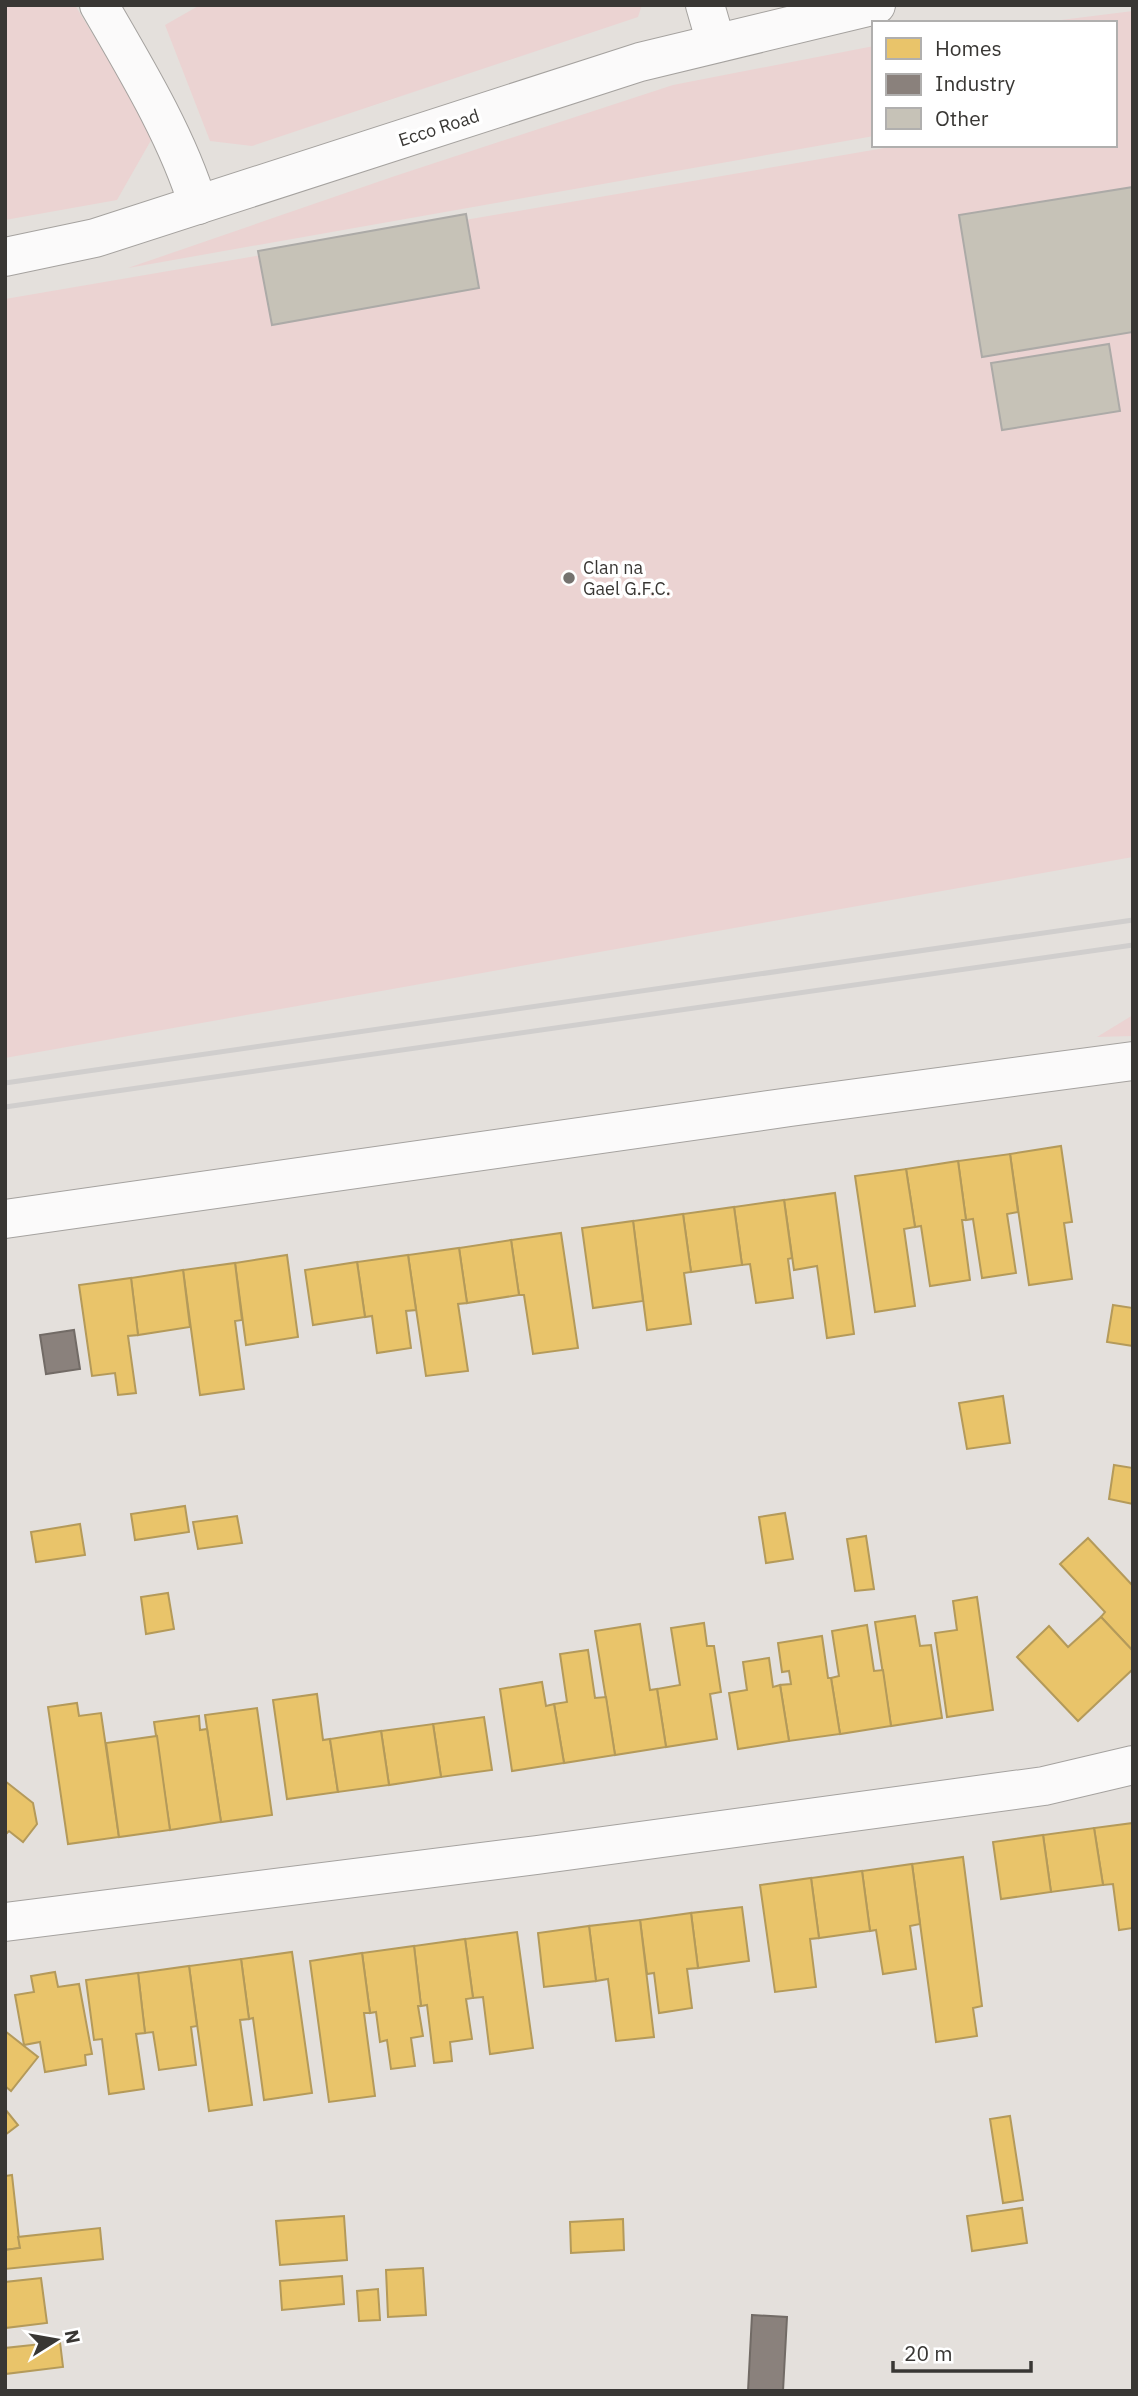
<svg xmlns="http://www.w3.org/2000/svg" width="1138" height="2396" font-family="'IBM Plex Sans',sans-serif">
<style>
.green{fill:#ebd3d2}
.homes{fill:#e9c46a;stroke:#b49a5a;stroke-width:2}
.industry{fill:#8a817c;stroke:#726b66;stroke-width:2}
.building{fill:#c6c2b7;stroke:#acaaa7;stroke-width:2}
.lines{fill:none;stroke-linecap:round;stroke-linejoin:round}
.minor-casing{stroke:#a5a29f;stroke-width:40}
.minor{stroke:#fbfafa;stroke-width:38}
.rail{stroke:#d0cecd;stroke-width:5}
.poi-dot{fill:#75726f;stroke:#fff;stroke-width:2.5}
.labels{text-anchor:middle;stroke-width:7;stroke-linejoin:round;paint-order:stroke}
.street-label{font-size:18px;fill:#393734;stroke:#fff}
.poi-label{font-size:18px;fill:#393734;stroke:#fff;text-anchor:start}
</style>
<rect width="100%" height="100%" fill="#e4e0dc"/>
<g class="green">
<polygon points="5,5 75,5 154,135 117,200 5,220"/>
<polygon points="200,5 642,5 638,17 252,146 210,141 165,25"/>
<polygon points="1133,11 1133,857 5,1058 5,299 902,145 1115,145 1115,23 1037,23"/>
<polygon points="874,46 874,136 128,268 395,176 673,85"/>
<polygon points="1133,1015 1133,1036 1097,1037"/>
</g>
<g class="homes">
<polygon points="1061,1146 1072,1222 1064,1223 1072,1279 1029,1285 1010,1154"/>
<polygon points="1010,1154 1018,1212 1007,1214 1016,1273 982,1278 973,1219 966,1220 958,1161"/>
<polygon points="958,1161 966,1220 962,1220 970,1280 930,1286 921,1226 915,1227 906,1169"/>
<polygon points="906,1169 915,1227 904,1229 915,1306 875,1312 855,1176"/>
<polygon points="835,1193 854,1334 827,1338 817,1266 794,1270 784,1200"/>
<polygon points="784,1200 792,1258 788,1259 793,1298 756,1303 750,1264 742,1265 734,1207"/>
<polygon points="734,1207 742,1265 691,1272 683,1214"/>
<polygon points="683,1214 691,1272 684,1273 691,1324 647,1330 633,1221"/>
<polygon points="633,1221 643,1301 593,1308 582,1228"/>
<polygon points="561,1233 578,1348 533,1354 524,1295 519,1295 511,1240"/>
<polygon points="511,1240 519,1295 467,1303 459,1248"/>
<polygon points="459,1248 467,1303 458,1304 468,1371 426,1376 408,1255"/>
<polygon points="287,1255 298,1337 246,1345 235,1263"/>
<polygon points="408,1255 416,1310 406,1311 411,1348 377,1353 372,1316 365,1317 357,1262"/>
<polygon points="357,1262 365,1317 313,1325 305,1270"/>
<polygon points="235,1263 242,1320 235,1321 244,1389 200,1395 183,1270"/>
<polygon points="183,1270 190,1327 138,1335 131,1278"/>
<polygon points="131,1278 138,1335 128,1336 136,1393 118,1395 115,1373 92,1376 79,1285"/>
<polygon points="1113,1305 1133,1308 1133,1346 1107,1342"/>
<polygon points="1003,1396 1010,1443 967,1449 959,1403"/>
<polygon points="1114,1465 1133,1468 1133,1504 1109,1499"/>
<polygon points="185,1506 189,1532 135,1540 131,1514"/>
<polygon points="785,1513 793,1559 766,1563 759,1517"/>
<polygon points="237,1516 242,1543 198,1549 193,1522"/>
<polygon points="80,1524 85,1555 36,1562 31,1532"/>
<polygon points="866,1536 874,1589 855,1591 847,1539"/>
<polygon points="1088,1538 1133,1586 1133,1651 1101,1617 1105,1612 1060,1564"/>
<polygon points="168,1593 174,1629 146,1634 141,1597"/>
<polygon points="977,1597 993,1710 947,1717 935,1633 957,1630 953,1601"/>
<polygon points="915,1616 920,1646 931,1645 942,1718 891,1726 875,1622"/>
<polygon points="1101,1617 1133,1651 1133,1669 1078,1721 1017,1657 1049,1626 1068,1647"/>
<polygon points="704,1623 707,1646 714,1646 721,1692 710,1694 717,1739 666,1747 657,1689 680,1685 671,1628"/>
<polygon points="640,1624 650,1690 657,1689 666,1747 615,1755 595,1631"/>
<polygon points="867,1625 874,1671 883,1670 891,1726 840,1734 831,1678 839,1676 832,1631"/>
<polygon points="822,1636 828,1678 831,1678 840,1734 789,1741 780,1685 791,1684 789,1671 782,1672 778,1643"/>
<polygon points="588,1650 595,1698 606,1697 615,1755 564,1763 554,1704 567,1702 560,1654"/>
<polygon points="769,1658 773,1687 780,1685 789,1741 738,1749 729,1693 747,1690 743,1662"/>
<polygon points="542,1682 546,1706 554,1704 564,1763 512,1771 500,1689"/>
<polygon points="317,1694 323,1740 330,1739 338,1792 287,1799 273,1700"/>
<polygon points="77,1703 79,1716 101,1713 119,1837 68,1844 48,1707"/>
<polygon points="257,1708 272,1815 221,1822 205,1715"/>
<polygon points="199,1716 200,1730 207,1729 221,1822 170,1830 154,1722"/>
<polygon points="484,1717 492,1770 441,1777 433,1724"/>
<polygon points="433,1724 441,1777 389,1785 381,1731"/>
<polygon points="381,1731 389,1785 338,1792 330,1739"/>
<polygon points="157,1736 170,1830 119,1837 106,1743"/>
<polygon points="5,1781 33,1803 37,1824 23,1842 9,1831 5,1835"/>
<polygon points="1133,1823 1133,1928 1119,1930 1113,1884 1103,1885 1094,1828"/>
<polygon points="1094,1828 1103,1885 1051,1892 1043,1835"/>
<polygon points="1043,1835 1051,1892 1001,1899 993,1842"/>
<polygon points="963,1857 982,2006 973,2008 977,2036 936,2042 912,1864"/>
<polygon points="912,1864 920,1924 910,1926 916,1969 883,1974 876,1930 870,1931 862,1871"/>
<polygon points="862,1871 870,1931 819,1938 811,1878"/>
<polygon points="811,1878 819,1938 810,1939 816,1987 775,1992 760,1885"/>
<polygon points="742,1907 749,1961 698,1968 691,1913"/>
<polygon points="691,1913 698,1968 687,1969 692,2008 659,2013 654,1973 647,1974 640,1920"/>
<polygon points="640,1920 654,2037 616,2041 608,1979 596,1981 589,1926"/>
<polygon points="589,1926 596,1981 544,1987 538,1933"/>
<polygon points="517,1932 533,2048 490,2054 483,1997 473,1998 465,1939"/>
<polygon points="465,1939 473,1998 466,1999 472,2039 450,2042 452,2061 434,2063 427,2005 421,2006 414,1946"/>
<polygon points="414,1946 421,2006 418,2006 423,2036 411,2038 415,2066 391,2069 387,2040 380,2042 376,2012 370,2013 362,1953"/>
<polygon points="292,1952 312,2093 264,2100 253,2018 249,2019 241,1959"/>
<polygon points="362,1953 370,2013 364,2013 375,2096 329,2102 310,1961"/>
<polygon points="241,1959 249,2019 240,2020 252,2105 209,2111 189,1966"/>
<polygon points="189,1966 197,2026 191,2027 196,2065 159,2070 153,2032 145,2033 138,1973"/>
<polygon points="55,1972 58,1987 79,1984 92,2054 85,2055 86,2065 45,2072 40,2042 24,2045 15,1995 34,1992 31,1976"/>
<polygon points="138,1973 145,2033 136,2034 144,2089 109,2094 102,2039 94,2040 86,1980"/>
<polygon points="5,2031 38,2057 11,2091 5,2086"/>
<polygon points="5,2109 18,2125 5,2135"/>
<polygon points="1010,2116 1023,2200 1003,2203 990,2119"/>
<polygon points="12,2175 20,2248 5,2250 5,2176"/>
<polygon points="1022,2208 1027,2243 972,2251 967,2216"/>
<polygon points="344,2216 347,2260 280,2265 276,2221"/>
<polygon points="623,2219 624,2250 571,2253 570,2222"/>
<polygon points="100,2228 103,2259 5,2269 5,2250 20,2248 18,2237"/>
<polygon points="423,2268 426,2315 388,2317 386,2270"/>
<polygon points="342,2276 344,2304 282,2310 280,2281"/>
<polygon points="41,2278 47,2323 5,2328 5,2282"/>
<polygon points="378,2289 380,2320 359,2321 357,2291"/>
<polygon points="60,2342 63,2367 5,2374 5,2348"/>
</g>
<g class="industry">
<polygon points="74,1330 80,1369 46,1374 40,1335"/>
<polygon points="752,2315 787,2317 783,2391 748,2391"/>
</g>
<g class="building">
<polygon points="1133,187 1133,332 982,357 959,215"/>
<polygon points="466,214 479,288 272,325 258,251"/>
<polygon points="1109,344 1120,411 1002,430 991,363"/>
</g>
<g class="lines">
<defs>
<g id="minor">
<path d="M99 5C135 67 178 138 198 205"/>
<polyline points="705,5 716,43"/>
<polyline points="5,257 95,238 640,62 876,5"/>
<polyline points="5,1219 790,1107 1133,1061"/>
<polyline points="5,1922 537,1855 1044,1786 1133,1765"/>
</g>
</defs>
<use href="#minor" class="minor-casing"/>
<use href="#minor" class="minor"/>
<g class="rail">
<polyline points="5,1083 1133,920"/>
<polyline points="5,1107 1133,945"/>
</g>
</g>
<circle class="poi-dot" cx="569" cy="578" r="7"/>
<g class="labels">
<g class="street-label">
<text transform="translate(439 128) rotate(-18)" y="6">Ecco Road</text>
</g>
<g class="poi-label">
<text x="583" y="574">Clan na<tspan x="583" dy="21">Gael G.F.C.</tspan></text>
</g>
</g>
<rect width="1138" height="2396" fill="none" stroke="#393734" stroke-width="14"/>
<rect x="872" y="21" width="245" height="126" fill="#ffffff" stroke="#b0afae" stroke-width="2"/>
<rect x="886" y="38" width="35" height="21" fill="#e9c46a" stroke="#b0afae" stroke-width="2"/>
<text x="935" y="56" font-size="21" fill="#393734">Homes</text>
<rect x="886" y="74" width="35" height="21" fill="#8a817c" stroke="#b0afae" stroke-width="2"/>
<text x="935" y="91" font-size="21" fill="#393734">Industry</text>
<rect x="886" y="108" width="35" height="21" fill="#c6c2b7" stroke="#b0afae" stroke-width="2"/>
<text x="935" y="126" font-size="21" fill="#393734">Other</text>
<g transform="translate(56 2340) rotate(79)" stroke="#ffffff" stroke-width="5" paint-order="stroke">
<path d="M0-5L12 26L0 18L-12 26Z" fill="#393734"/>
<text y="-10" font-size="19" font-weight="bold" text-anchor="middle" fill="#393734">N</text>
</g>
<path d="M893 2361v10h138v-10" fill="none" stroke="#393734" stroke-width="3.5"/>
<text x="904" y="2361" font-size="21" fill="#393734" stroke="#ffffff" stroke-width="5" paint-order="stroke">20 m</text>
</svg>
